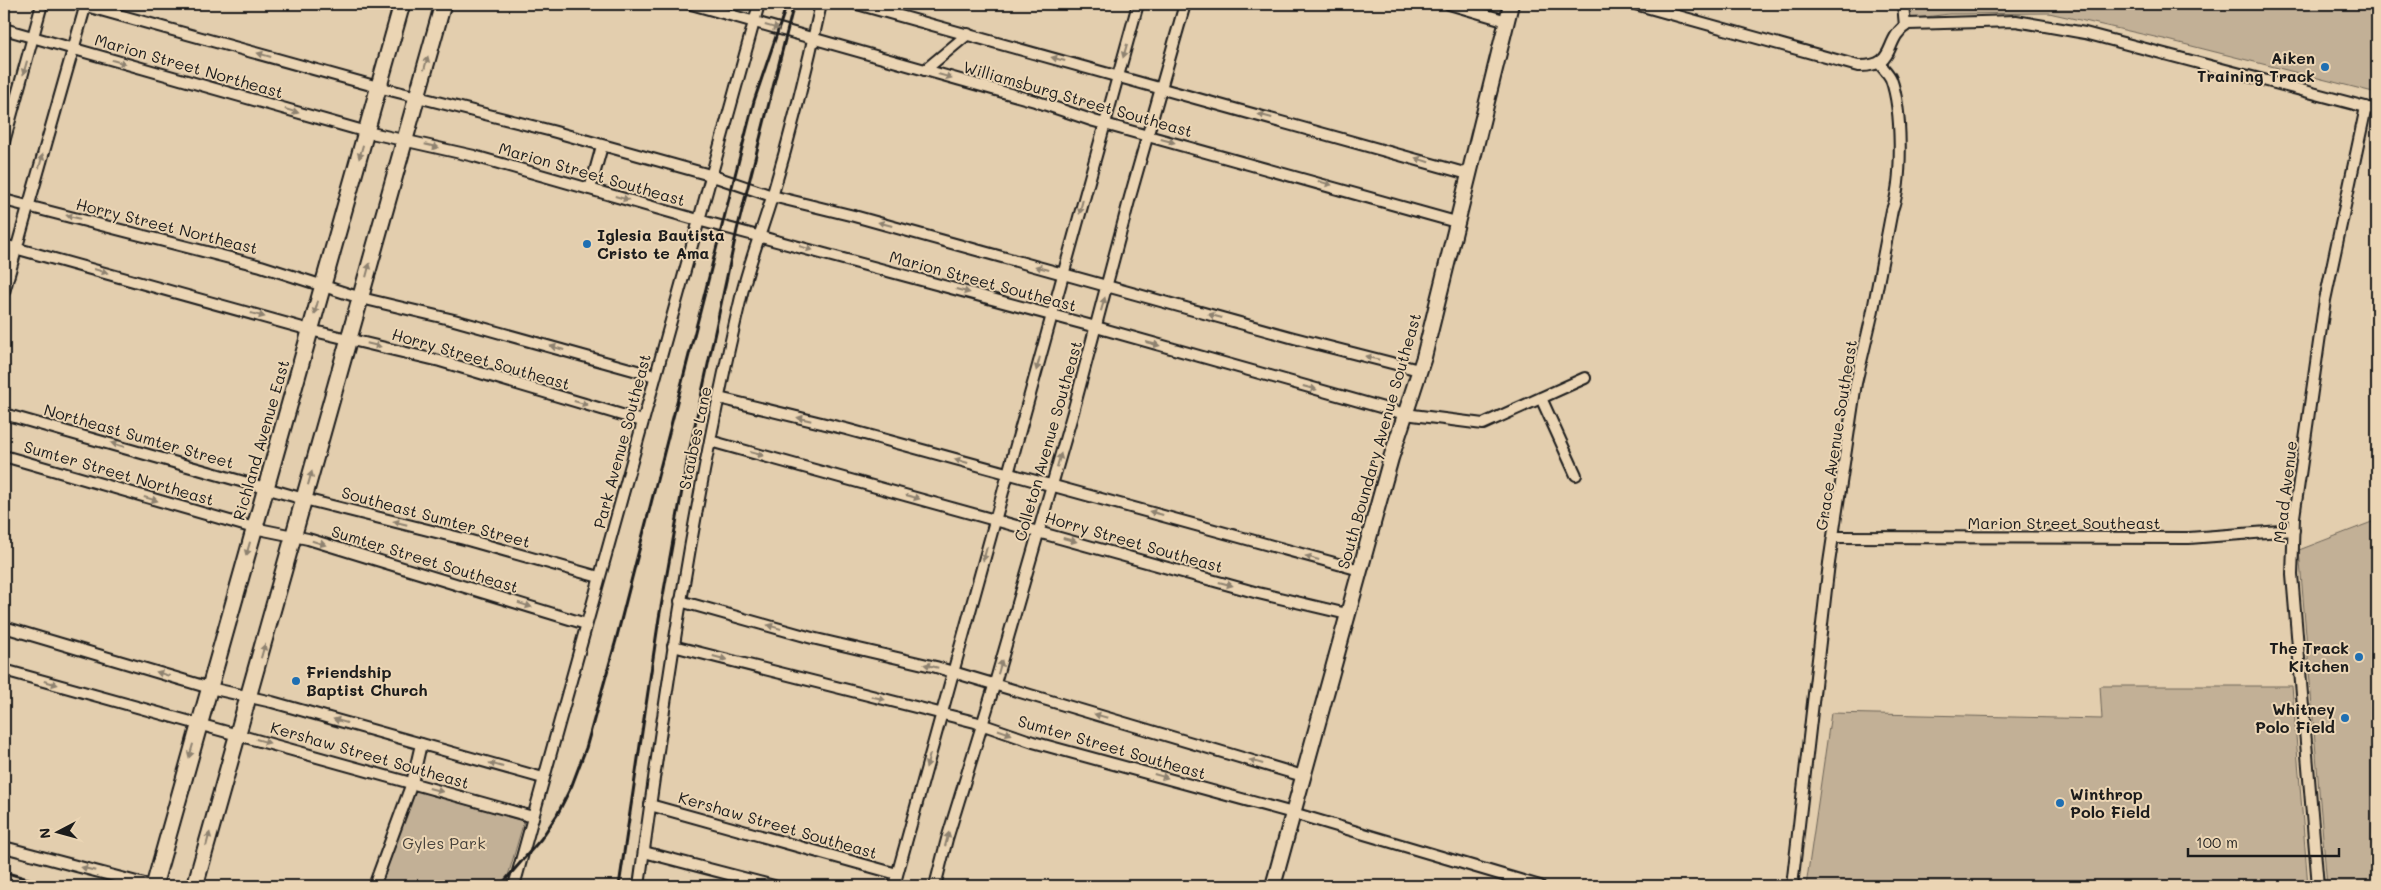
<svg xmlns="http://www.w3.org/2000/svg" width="2381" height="890" font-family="Mali,sans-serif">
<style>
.green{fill:#c2b096;stroke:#6f6659}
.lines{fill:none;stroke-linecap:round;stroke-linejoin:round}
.street-casing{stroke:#1c1c1c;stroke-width:14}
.secondary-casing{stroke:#1c1c1c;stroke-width:18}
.primary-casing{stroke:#1c1c1c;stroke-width:19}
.street{stroke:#ebd5b4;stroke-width:10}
.secondary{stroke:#ebd5b4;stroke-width:14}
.primary{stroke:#ebd5b4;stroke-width:15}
.rail{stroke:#1c1c1c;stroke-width:3}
.oneway{fill:#8e8270}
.poi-dot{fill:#1f6fb2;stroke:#ebd5b4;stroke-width:2}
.labels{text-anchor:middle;stroke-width:4;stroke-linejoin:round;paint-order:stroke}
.poi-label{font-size:16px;font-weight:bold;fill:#1c1c1c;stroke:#ebd5b4;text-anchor:end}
.street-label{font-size:16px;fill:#1c1c1c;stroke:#ebd5b4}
.park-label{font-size:16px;fill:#46413a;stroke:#ebd5b4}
</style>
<rect width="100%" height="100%" fill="#e3ceae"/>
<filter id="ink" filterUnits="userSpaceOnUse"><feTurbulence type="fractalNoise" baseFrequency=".02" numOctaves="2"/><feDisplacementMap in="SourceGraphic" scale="10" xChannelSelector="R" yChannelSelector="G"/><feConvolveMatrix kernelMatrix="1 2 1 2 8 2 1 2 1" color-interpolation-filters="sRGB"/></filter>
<g filter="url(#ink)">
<g class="green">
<polygon points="1908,4 2377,4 2377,93 2168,40 2049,13 1949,14 1909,19"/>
<polygon points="2377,520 2377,886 2327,886 2299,550"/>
<polygon points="2100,686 2292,686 2308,886 1806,886 1831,713 2102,719"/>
<polygon points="414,790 524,821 505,886 381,886"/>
</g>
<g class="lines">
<defs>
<g id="street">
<polyline points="79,4 378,87 552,131 710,175 772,196 854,216 1294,338 1419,370"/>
<polyline points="691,4 1035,101 1094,121 1456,222"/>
<polyline points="857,4 1468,174"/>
<polyline points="1449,4 1507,21"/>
<path d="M1635 4 1858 66C1899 67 1882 40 1908 24L2016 21 2085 33 2377 110"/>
<polyline points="1903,4 1905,26"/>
<polyline points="4,29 367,132 474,156 698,220 1096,327 1405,414 1483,424 1585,378"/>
<polyline points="925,70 968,34"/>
<polyline points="4,142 42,4"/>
<polyline points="590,189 602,146"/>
<polyline points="4,200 261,266 361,298 454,320 655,376"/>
<polyline points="4,245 310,330 440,361 642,421"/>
<polyline points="4,292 86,4"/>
<polyline points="719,398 846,429 1360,570"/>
<polyline points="1541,398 1576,475"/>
<polyline points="4,414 304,499 464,539 599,577"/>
<polyline points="710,441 1258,593 1347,614"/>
<polyline points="4,456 254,528 308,539 586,624"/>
<polyline points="1834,537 2189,538 2294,530"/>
<polyline points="680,601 812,638 936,667 1303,776"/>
<polyline points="4,627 210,688 272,702 543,778"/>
<polyline points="673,646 975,722 1033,742 1293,813 1540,886"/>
<polyline points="4,670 533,817"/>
<polyline points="650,805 897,874"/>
<polyline points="4,847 152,886"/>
<polyline points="644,852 774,886"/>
<polyline points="374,886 412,783 421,744"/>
<polyline points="514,886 759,4"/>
<path d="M639 886C666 688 695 491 741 297 749 263 762 230 772 197 791 133 807 69 821 4"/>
<polyline points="894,886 1138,4"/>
<polyline points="935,886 947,839 995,683 1073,412 1130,197 1185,4"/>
<path d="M1792 886 1829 563 1856 383 1872 315 1892 210C1903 181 1902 109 1891 79 1889 74 1883 68 1879 63"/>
<polyline points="2318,886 2292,575 2294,517 2325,300 2366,107"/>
</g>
<polyline id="secondary" points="1273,886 1391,458 1424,357 1511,4"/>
<g id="primary">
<polyline points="154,886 402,4"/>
<polyline points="195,886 443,4"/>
</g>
</defs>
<use href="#street" class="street-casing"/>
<use href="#secondary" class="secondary-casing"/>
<use href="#primary" class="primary-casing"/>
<use href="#street" class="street"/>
<use href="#secondary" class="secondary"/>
<use href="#primary" class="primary"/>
<g class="rail">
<polyline points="4,872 52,886"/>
<polyline points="500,886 541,839 557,815 572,785 586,748 616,640 754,101 787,4"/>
<polyline points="619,886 659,618 688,457 737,230 794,4"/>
</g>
</g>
<defs><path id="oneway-solid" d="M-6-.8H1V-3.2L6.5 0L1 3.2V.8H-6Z" transform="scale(1.25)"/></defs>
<g class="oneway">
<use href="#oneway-solid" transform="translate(772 27) rotate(16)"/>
<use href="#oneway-solid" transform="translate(1125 51) rotate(106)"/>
<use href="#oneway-solid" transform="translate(264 55) rotate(-164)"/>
<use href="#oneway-solid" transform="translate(1058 59) rotate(-165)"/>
<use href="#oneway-solid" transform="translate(119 62) rotate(16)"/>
<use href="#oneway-solid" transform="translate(426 63) rotate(-74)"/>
<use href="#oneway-solid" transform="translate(25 68) rotate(106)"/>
<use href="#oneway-solid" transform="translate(945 76) rotate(16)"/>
<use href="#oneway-solid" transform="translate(292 111) rotate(16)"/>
<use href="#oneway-solid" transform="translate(1265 116) rotate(-165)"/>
<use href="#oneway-solid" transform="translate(1168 141) rotate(15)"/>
<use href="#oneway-solid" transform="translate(432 146) rotate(13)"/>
<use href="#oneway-solid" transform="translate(361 152) rotate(106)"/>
<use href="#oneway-solid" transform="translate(1422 160) rotate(-163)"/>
<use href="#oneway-solid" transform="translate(41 161) rotate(-74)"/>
<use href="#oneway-solid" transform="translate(1325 183) rotate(16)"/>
<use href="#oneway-solid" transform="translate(622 198) rotate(16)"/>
<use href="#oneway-solid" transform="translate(1081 207) rotate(104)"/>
<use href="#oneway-solid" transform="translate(73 217) rotate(-166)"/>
<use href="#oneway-solid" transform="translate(885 224) rotate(-165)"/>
<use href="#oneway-solid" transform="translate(806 248) rotate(16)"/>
<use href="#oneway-solid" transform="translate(1042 268) rotate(-165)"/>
<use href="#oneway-solid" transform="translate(368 270) rotate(-75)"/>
<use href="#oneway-solid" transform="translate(101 271) rotate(16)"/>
<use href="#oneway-solid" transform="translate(963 291) rotate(15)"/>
<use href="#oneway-solid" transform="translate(1103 304) rotate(-74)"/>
<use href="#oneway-solid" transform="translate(316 308) rotate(106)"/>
<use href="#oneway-solid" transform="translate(258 315) rotate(16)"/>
<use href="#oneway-solid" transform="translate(1215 316) rotate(-165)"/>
<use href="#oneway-solid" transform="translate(1153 344) rotate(15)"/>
<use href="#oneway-solid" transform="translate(374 345) rotate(14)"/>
<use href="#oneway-solid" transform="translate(557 348) rotate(-164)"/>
<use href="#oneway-solid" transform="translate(1372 358) rotate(-166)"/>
<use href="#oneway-solid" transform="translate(1038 364) rotate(105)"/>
<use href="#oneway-solid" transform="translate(1310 388) rotate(15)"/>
<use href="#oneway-solid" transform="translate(581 403) rotate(16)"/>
<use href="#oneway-solid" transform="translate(804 419) rotate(-167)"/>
<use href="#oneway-solid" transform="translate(118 445) rotate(-164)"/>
<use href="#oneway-solid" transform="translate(757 454) rotate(15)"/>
<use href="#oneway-solid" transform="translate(1059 460) rotate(-74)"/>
<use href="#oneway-solid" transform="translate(961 461) rotate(-164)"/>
<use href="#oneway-solid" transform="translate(310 478) rotate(-74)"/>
<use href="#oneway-solid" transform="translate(913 497) rotate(16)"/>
<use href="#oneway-solid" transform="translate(151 499) rotate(16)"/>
<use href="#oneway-solid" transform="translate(1156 513) rotate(-165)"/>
<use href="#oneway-solid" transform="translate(400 523) rotate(-166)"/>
<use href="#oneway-solid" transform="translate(1070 540) rotate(15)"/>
<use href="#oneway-solid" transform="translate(319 543) rotate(17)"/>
<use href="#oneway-solid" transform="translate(248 549) rotate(106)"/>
<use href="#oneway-solid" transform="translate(985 554) rotate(105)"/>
<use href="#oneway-solid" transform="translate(1312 558) rotate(-164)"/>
<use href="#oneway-solid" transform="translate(1226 584) rotate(15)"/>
<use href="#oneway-solid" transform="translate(525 605) rotate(17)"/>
<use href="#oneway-solid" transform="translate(774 627) rotate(-164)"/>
<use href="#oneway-solid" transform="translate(263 651) rotate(-74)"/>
<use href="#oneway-solid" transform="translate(720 658) rotate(15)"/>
<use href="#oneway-solid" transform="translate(931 666) rotate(-167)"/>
<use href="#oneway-solid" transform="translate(1000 667) rotate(-74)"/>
<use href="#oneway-solid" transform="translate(163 674) rotate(-163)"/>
<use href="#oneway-solid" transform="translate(51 683) rotate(15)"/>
<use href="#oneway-solid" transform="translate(878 698) rotate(14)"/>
<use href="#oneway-solid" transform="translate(1101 716) rotate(-164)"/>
<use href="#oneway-solid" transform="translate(340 721) rotate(-164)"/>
<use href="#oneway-solid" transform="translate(1005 732) rotate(19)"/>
<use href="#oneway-solid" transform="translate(263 741) rotate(16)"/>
<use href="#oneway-solid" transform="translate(191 751) rotate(106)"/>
<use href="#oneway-solid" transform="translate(928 761) rotate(106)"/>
<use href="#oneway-solid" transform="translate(1256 762) rotate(-164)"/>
<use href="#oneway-solid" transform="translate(496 765) rotate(-164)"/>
<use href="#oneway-solid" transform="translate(1161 776) rotate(16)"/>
<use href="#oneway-solid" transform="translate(436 790) rotate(15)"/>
<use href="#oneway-solid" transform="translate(208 839) rotate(-75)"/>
<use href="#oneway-solid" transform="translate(947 839) rotate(-75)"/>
<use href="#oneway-solid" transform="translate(88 869) rotate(-166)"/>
</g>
</g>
<g class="poi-dot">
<circle cx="2325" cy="67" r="5"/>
<circle cx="587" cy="244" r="5"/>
<circle cx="2359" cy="657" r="5"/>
<circle cx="296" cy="681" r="5"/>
<circle cx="2345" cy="718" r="5"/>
<circle cx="2060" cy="803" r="5"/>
</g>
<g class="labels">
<g class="poi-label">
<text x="2315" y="64">Aiken<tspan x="2315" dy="18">Training Track</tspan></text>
<text x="597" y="241" text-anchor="start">Iglesia Bautista<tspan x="597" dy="18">Cristo te Ama</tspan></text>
<text x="2349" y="654">The Track<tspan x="2349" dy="18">Kitchen</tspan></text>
<text x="306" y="678" text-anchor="start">Friendship<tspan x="306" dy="18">Baptist Church</tspan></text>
<text x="2335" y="715">Whitney<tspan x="2335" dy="18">Polo Field</tspan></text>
<text x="2070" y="800" text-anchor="start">Winthrop<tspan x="2070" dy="18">Polo Field</tspan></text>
</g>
<g class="street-label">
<text transform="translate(189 66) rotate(16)" y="6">Marion Street Northeast</text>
<text transform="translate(1078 99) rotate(16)" y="6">Williamsburg Street Southeast</text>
<text transform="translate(592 174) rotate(16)" y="6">Marion Street Southeast</text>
<text transform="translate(167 226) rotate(14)" y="6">Horry Street Northeast</text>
<text transform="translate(983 281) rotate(15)" y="6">Marion Street Southeast</text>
<text transform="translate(481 359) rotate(16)" y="6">Horry Street Southeast</text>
<text transform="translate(1836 435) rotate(-81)" y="6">Grace Avenue Southeast</text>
<text transform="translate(139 436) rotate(16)" y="6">Northeast Sumter Street</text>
<text transform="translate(695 438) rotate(-78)" y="6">Staubes Lane</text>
<text transform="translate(261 440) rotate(-74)" y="6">Richland Avenue East</text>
<text transform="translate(622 441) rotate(-75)" y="6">Park Avenue Southeast</text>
<text transform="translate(1048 441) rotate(-74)" y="6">Colleton Avenue Southeast</text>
<text transform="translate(1379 441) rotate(-74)" y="6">South Boundary Avenue Southeast</text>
<text transform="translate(119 473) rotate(16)" y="6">Sumter Street Northeast</text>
<text transform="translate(2285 492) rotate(-83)" y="6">Mead Avenue</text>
<text transform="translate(436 517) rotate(15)" y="6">Southeast Sumter Street</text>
<text x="2064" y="529">Marion Street Southeast</text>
<text transform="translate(1134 542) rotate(16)" y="6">Horry Street Southeast</text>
<text transform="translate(425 559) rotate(17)" y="6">Sumter Street Southeast</text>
<text transform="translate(1112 747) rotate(16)" y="6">Sumter Street Southeast</text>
<text transform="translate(370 755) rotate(16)" y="6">Kershaw Street Southeast</text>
<text transform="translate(778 825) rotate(16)" y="6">Kershaw Street Southeast</text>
</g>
<g class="park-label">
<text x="444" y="849">Gyles Park</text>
</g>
</g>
<rect width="2381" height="890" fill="none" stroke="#ebd5b4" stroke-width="20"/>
<rect x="10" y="10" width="2361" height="870" fill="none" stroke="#1c1c1c" stroke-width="2" filter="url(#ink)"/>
<g transform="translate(58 832) rotate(264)" stroke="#ebd5b4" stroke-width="4" paint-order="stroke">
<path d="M0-4L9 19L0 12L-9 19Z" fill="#1c1c1c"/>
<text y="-8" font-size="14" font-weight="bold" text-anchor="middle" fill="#1c1c1c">N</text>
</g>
<path d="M2188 848v8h151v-8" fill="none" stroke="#1c1c1c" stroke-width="2.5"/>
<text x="2196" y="848" font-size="15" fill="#1c1c1c" stroke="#ebd5b4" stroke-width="4" paint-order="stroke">100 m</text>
</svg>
